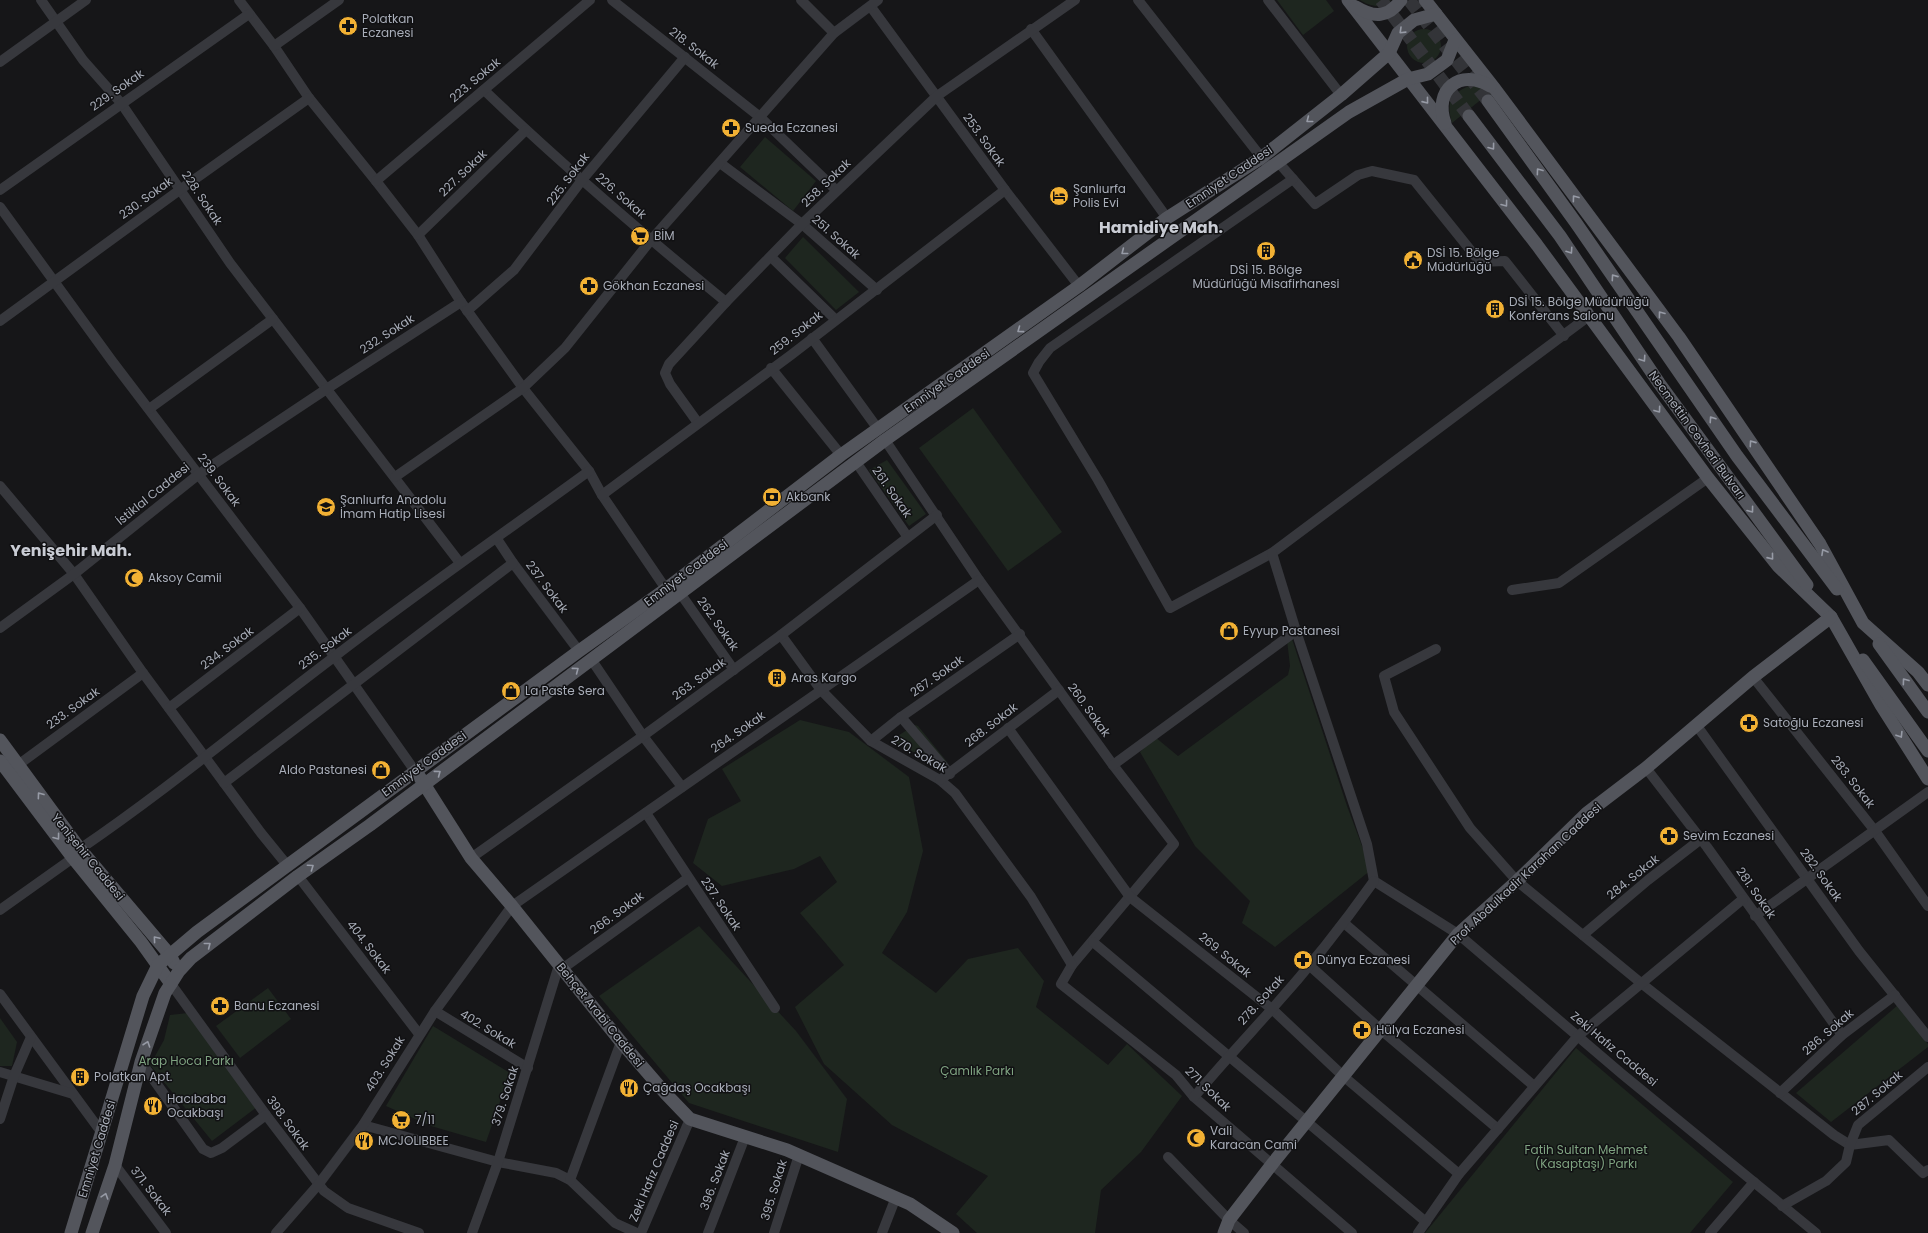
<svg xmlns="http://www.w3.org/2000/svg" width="1928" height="1233" font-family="Poppins,sans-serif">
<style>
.green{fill:#1e261f}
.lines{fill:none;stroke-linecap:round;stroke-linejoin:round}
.major-tunnel{stroke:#333438;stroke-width:13;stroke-dasharray:13 6;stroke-linecap:butt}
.minor{stroke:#37383d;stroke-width:10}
.major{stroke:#53555c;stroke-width:13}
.oneway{stroke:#979ba6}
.labels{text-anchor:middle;stroke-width:3;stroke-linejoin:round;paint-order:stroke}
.poi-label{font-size:12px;fill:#a8adb8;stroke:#111113;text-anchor:start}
.street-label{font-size:12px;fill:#a8adb8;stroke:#111113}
.park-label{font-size:12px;fill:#7fa381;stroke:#111113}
.district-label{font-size:16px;font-weight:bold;fill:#c9ccd4;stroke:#111113}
</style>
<rect width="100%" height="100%" fill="#161618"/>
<g class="green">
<polygon points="1277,0 1326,0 1334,11 1303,35"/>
<path d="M1360 0H1391C1383 10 1369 6 1360 0Z"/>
<circle cx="1424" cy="46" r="17"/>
<path d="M1469 86H1478L1488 94 1452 123C1446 103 1450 94 1469 86Z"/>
<polygon points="765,137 816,181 793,211 740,167"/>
<polygon points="803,237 859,292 836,310 785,258"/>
<polygon points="973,408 1062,532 1008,571 919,448"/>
<polygon points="887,460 926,514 909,526 869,470"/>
<polygon points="1292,639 1347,806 1371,870 1275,947 1242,923 1250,901 1195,846 1140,752 1155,737 1178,756 1288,675 1290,666 1287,640"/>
<polygon points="800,720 849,732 909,777 923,851 907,912 882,953 936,993 968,959 1018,948 1044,981 1036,1007 1108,1065 1127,1044 1182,1096 1141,1152 1101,1190 1095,1233 977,1233 956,1214 988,1176 892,1125 824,1064 795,1007 844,965 800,913 837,882 820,856 794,869 722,886 693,863 708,819 741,801 722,769"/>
<polygon points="915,725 918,726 948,763 944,767 893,742 893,739"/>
<polygon points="699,926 796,1031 847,1099 838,1152 689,1103 599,996"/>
<polygon points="268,988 291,1019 240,1058 216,1026"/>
<polygon points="1898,1005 1928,1044 1928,1047 1831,1122 1796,1093"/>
<polygon points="188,1013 257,1107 212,1141 150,1065 164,1040 170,1015"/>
<polygon points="0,1018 17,1042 12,1066 0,1066"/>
<polygon points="433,1026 510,1073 486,1142 431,1126 386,1106"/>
<polygon points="1576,1048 1733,1182 1690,1233 1425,1233"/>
</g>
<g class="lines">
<g class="major-tunnel">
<polyline points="1381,0 1469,116"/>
<polyline points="1409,0 1488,101"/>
</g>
<g class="minor">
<polyline points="41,0 83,60 121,103 230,263 460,563"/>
<polyline points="239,0 274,46 309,98 376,181 418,235 461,302 523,388 589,471 602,495 666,589"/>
<polyline points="612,0 760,117 836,190"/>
<polyline points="801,0 834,33"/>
<polyline points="1138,0 1265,162"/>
<polyline points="1268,0 1341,95"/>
<polyline points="871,7 1005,190 1079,286"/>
<polyline points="1031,29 1167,218"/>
<polyline points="274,46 339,0"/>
<polyline points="0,62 86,0"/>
<path d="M484 90C561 164 643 234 726 302"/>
<polyline points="1278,162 1315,204 1358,175 1372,171 1414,180 1480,262 1505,261 1564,336"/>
<polyline points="720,163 802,224 877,290"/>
<polyline points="1293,179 1050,348 1039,362 1033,373 1098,480 1170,608 1272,553 1589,316"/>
<polyline points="376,181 590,0"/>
<polyline points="0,190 249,14"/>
<polyline points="0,207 112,361 300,608 415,771"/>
<polyline points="418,235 526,130"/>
<polyline points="771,257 835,319"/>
<polyline points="467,311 514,270 582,180 685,57"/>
<polyline points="0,321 181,189 309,98"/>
<polyline points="812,338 878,429"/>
<polyline points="771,368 841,455"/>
<polyline points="149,409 273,319"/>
<polyline points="698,423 670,384 665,373 669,364 726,302 802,224 937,96 1075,0"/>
<polyline points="885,440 979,580 1113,765 1174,844 1072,965 1061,984 1176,1075 1194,1097 1352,1233"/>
<polyline points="856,462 907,536"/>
<polyline points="395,477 523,388 565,348 651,240 834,33 878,0"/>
<polyline points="0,486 74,574 143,673 261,833 287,865"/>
<polyline points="602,495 791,355 1005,190"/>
<polyline points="497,539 513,563 579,651"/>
<polyline points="1512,590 1559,583 1708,478"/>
<polyline points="680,593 734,670"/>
<polyline points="0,628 74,574 199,474 328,388 461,302"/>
<polyline points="1296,631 1367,844 1374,881 1458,934 1622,1074 1816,1233"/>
<polyline points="781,635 821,690 871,741 940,780 955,793 1031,897 1072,965"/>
<polyline points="1436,649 1384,676 1394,712 1470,828 1517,881 1641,983 1834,1135 1850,1145 1889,1140 1923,1173 1928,1170"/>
<polyline points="591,659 643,736 682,787"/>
<polyline points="1753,677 1875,831 1928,906"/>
<polyline points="169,708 300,608"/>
<polyline points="901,717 950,774"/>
<polyline points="1697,726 1859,951 1928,1037"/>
<polyline points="1008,728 1130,897 1272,1009 1342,1075 1459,1174"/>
<polyline points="871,741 901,717 1020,634"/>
<polyline points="18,765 143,673"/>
<polyline points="1113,765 1296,631 1272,553"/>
<polyline points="1646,768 1707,847 1842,1035"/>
<polyline points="940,780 1059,690"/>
<polyline points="224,783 513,563"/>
<polyline points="646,813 775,1008"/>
<path d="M80 849C168 789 249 721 334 657 417 593 504 533 589 471"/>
<polyline points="471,858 643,736 781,635 937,515"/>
<polyline points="298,876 419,1034"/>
<polyline points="0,910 73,858"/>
<polyline points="1755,916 1928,792"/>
<polyline points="1344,923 1534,1086"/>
<polyline points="1583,935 1648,880 1701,839"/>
<polyline points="1093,942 1426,1222"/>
<polyline points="1309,965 1381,1030 1498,1129"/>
<polyline points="562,969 688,878"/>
<polyline points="171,984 266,1115 324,1191 348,1208 419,1233"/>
<polyline points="0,994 102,1133"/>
<polyline points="435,1011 528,1068"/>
<polyline points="141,1062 203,1149 211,1153 222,1148 266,1115"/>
<polyline points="0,1072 73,1094"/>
<polyline points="1780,1093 1842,1035 1895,995"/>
<path d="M1194 1097C1219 1067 1245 1039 1271 1010 1308 969 1342 926 1374 881"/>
<polyline points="0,1119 14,1076 31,1037"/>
<polyline points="363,1125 498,1162 556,1173 570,1180 615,1223 637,1233"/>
<polyline points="1168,1157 1229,1220 1244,1233"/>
<polyline points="115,1165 166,1233"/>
<polyline points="570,1180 621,1042"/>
<polyline points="1782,1206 1826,1181 1846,1162 1850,1145 1858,1125 1928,1067"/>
<polyline points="276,1233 318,1185 363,1125 435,1011 512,906 979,580"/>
<polyline points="472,1233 498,1162 559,965"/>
<polyline points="641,1233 690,1119"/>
<polyline points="708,1233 745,1137"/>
<polyline points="774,1233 799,1155"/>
<polyline points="882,1233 896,1197"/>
<polyline points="1418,1233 1459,1174 1578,1036 1743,899"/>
<polyline points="1710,1233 1754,1182"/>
</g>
<g class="major">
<polyline points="1348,0 1537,245 1708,478 1778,566 1831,617 1881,705 1928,779"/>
<polyline points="1425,0 1495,89 1679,337 1820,544 1863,623 1918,672 1928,685"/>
<path d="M1356 7C1374 18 1388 18 1401 0"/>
<polyline points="1488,101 1576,223 1737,456 1837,589"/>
<polyline points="1469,116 1560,236 1659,383 1807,585"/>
<path d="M1445 123C1433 90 1460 68 1490 86"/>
<polyline points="1879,644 1928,712"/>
<polyline points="1863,660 1928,751"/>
<polyline points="0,740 80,849 170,955 174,963"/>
<polyline points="0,761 73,858 141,942 171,984"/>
<polyline points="419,776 471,858 512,906 621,1042 666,1094 690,1119 787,1150 910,1204 953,1233"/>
<polyline points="71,1233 143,996 158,965 197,932 579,651 666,589 841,455 1079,286 1167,218 1261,158 1341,95 1389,53 1398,33 1414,20 1436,14"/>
<polyline points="92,1233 115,1165 141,1062 165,993 179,971 191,958 298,876 370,825 885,440 1349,112 1408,79 1428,74 1447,60 1455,40"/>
<polyline points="1224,1233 1229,1220 1273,1163 1458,934 1517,881 1587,813 1646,768 1753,677 1831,617"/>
</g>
</g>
<defs><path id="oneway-chevron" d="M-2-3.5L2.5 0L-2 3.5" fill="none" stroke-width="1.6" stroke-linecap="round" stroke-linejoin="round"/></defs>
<g class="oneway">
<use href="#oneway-chevron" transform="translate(1402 31) rotate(136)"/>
<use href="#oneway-chevron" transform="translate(1426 101) rotate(51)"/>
<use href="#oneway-chevron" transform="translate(1309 120) rotate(142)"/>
<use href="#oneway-chevron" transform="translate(1492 147) rotate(53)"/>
<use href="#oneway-chevron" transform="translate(1539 171) rotate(-126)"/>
<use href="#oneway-chevron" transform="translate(1575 198) rotate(-126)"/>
<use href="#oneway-chevron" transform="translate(1505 204) rotate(53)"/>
<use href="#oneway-chevron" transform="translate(1570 251) rotate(56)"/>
<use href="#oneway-chevron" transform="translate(1124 252) rotate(142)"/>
<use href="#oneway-chevron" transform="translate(1614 277) rotate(-125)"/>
<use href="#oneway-chevron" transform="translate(1661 314) rotate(-127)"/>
<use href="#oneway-chevron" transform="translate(1020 330) rotate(144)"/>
<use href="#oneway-chevron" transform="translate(1643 359) rotate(56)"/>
<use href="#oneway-chevron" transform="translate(1658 410) rotate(54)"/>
<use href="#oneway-chevron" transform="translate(1712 419) rotate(-124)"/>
<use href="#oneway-chevron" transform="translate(1752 443) rotate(-125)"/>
<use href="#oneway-chevron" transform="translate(1751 510) rotate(53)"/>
<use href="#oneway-chevron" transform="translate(1824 552) rotate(-119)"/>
<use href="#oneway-chevron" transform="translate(1771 557) rotate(51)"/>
<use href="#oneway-chevron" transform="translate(576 670) rotate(-37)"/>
<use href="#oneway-chevron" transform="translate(1905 681) rotate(-126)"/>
<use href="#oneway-chevron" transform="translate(1900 735) rotate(58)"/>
<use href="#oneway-chevron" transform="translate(438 773) rotate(-37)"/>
<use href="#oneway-chevron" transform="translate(40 795) rotate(-126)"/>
<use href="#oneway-chevron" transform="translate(57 837) rotate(53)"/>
<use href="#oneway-chevron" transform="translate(311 867) rotate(-35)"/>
<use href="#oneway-chevron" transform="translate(156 939) rotate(-130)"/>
<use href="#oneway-chevron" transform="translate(208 945) rotate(-38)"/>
<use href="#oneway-chevron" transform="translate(147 1044) rotate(-71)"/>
<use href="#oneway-chevron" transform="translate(105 1196) rotate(-72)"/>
</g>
<defs>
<symbol id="pharmacy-disc" viewBox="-11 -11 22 22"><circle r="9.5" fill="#f2b134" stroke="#111113"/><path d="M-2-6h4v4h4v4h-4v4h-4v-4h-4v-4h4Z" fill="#111"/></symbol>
<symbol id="hotel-disc" viewBox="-11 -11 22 22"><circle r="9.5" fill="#f2b134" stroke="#111113"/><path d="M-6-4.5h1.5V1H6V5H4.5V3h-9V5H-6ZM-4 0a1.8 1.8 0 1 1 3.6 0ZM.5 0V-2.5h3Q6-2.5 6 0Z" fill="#111"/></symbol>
<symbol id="supermarket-disc" viewBox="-11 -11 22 22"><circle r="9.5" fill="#f2b134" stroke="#111113"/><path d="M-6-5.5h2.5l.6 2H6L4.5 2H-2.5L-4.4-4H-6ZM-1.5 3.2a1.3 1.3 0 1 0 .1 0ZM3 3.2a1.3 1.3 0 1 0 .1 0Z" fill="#111"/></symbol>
<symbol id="building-disc" viewBox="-11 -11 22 22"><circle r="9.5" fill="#f2b134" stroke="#111113"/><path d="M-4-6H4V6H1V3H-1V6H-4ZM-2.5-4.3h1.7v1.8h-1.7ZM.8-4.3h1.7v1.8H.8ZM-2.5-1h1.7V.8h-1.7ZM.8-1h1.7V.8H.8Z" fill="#111"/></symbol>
<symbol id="civic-disc" viewBox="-11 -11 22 22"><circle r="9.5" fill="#f2b134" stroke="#111113"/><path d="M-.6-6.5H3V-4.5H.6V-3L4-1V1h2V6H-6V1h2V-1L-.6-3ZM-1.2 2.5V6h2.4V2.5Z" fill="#111"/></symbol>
<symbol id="bank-disc" viewBox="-11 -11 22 22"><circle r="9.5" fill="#f2b134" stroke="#111113"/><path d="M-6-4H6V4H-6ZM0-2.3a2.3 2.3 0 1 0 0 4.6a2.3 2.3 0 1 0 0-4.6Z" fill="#111"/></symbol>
<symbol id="school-disc" viewBox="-11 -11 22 22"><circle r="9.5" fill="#f2b134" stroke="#111113"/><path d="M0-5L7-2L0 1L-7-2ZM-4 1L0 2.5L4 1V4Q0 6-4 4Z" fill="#111"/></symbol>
<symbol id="mosque-disc" viewBox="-11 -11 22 22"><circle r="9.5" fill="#f2b134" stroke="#111113"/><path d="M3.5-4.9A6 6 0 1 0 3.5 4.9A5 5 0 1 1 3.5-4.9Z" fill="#111"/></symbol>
<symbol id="shop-disc" viewBox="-11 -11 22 22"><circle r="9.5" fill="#f2b134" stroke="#111113"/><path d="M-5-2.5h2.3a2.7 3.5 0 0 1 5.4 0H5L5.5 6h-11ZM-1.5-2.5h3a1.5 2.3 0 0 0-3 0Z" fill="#111"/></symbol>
<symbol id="restaurant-disc" viewBox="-11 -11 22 22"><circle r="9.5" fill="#f2b134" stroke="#111113"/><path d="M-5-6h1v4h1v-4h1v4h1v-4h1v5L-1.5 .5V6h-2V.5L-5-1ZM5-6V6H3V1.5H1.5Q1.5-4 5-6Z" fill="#111"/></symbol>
</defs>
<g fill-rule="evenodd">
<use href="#pharmacy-disc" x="337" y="15" width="22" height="22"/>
<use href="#pharmacy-disc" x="720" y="117" width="22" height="22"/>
<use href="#hotel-disc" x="1048" y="185" width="22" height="22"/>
<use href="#supermarket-disc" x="629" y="225" width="22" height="22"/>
<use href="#building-disc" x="1255" y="240" width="22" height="22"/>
<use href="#civic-disc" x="1402" y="249" width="22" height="22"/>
<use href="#pharmacy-disc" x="578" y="275" width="22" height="22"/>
<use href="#building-disc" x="1484" y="298" width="22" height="22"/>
<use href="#bank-disc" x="761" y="486" width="22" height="22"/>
<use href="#school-disc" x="315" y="496" width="22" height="22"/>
<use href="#mosque-disc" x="123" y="567" width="22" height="22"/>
<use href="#shop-disc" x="1218" y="620" width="22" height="22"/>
<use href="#building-disc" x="766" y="667" width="22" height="22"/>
<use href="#shop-disc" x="500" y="680" width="22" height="22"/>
<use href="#pharmacy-disc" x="1738" y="712" width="22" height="22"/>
<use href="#shop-disc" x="370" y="759" width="22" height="22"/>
<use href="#pharmacy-disc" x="1658" y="825" width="22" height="22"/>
<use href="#pharmacy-disc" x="1292" y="949" width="22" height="22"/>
<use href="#pharmacy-disc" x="209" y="995" width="22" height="22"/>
<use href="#pharmacy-disc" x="1351" y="1019" width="22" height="22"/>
<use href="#building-disc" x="69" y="1066" width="22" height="22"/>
<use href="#restaurant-disc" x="618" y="1077" width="22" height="22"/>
<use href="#restaurant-disc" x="142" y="1095" width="22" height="22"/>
<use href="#supermarket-disc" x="390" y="1109" width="22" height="22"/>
<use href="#mosque-disc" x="1185" y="1127" width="22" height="22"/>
<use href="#restaurant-disc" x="353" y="1130" width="22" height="22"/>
</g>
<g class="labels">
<g class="poi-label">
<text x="362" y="23">Polatkan<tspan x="362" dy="14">Eczanesi</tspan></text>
<text x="745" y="132">Sueda Eczanesi</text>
<text x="1073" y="193">Şanlıurfa<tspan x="1073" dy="14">Polis Evi</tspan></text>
<text x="654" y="240">BİM</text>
<text x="1427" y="257">DSİ 15. Bölge<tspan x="1427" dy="14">Müdürlüğü</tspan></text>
<text x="1266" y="274" text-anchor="middle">DSİ 15. Bölge<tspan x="1266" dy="14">Müdürlüğü Misafirhanesi</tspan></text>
<text x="603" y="290">Gökhan Eczanesi</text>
<text x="1509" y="306">DSİ 15. Bölge Müdürlüğü<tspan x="1509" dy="14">Konferans Salonu</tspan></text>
<text x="786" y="501">Akbank</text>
<text x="340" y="504">Şanlıurfa Anadolu<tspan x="340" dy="14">İmam Hatip Lisesi</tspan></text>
<text x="148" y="582">Aksoy Camii</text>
<text x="1243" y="635">Eyyup Pastanesi</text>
<text x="791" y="682">Aras Kargo</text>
<text x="525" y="695">La Paste Sera</text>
<text x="1763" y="727">Satoğlu Eczanesi</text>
<text x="367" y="774" text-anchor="end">Aldo Pastanesi</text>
<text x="1683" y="840">Sevim Eczanesi</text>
<text x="1317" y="964">Dünya Eczanesi</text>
<text x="234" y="1010">Banu Eczanesi</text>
<text x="1376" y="1034">Hülya Eczanesi</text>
<text x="94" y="1081">Polatkan Apt.</text>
<text x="643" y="1092">Çağdaş Ocakbaşı</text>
<text x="167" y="1103">Hacıbaba<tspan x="167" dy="14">Ocakbaşı</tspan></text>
<text x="415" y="1124">7/11</text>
<text x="1210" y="1135">Vali<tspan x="1210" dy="14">Karacan Cami</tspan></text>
<text x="378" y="1145">MCJOLIBBEE</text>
</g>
<g class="street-label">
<text transform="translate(694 48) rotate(38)" y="4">218. Sokak</text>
<text transform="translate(475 80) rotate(-40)" y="4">223. Sokak</text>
<text transform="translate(117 90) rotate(-35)" y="4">229. Sokak</text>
<text transform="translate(984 140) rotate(54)" y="4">253. Sokak</text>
<text transform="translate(463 173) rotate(-44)" y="4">227. Sokak</text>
<text transform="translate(1229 177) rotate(-34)" y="4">Emniyet Caddesi</text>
<text transform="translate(568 179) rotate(-53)" y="4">225. Sokak</text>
<text transform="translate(826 183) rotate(-44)" y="4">258. Sokak</text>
<text transform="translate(621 196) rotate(41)" y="4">226. Sokak</text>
<text transform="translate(146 198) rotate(-36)" y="4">230. Sokak</text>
<text transform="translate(202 198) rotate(56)" y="4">228. Sokak</text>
<text transform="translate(836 237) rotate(41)" y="4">251. Sokak</text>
<text transform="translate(796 333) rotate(-38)" y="4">259. Sokak</text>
<text transform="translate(387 334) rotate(-33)" y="4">232. Sokak</text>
<text transform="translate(947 381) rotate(-35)" y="4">Emniyet Caddesi</text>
<text transform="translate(1697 435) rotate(54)" y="4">Necmettin Cevheri Bulvarı</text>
<text transform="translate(219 480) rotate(53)" y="4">239. Sokak</text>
<text transform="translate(892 492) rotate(55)" y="4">261. Sokak</text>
<text transform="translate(153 494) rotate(-39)" y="4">İstiklal Caddesi</text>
<text transform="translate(686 573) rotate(-37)" y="4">Emniyet Caddesi</text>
<text transform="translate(547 587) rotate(53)" y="4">237. Sokak</text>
<text transform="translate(718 624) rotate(55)" y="4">262. Sokak</text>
<text transform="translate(227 648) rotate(-37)" y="4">234. Sokak</text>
<text transform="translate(325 648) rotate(-37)" y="4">235. Sokak</text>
<text transform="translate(937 676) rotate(-35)" y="4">267. Sokak</text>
<text transform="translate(699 679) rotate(-36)" y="4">263. Sokak</text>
<text transform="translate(73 708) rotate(-36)" y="4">233. Sokak</text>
<text transform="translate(1089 710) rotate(54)" y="4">260. Sokak</text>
<text transform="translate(991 725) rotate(-38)" y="4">268. Sokak</text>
<text transform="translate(738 732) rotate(-35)" y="4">264. Sokak</text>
<text transform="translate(919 754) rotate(30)" y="4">270. Sokak</text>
<text transform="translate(424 764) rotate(-36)" y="4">Emniyet Caddesi</text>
<text transform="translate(1853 782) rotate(52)" y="4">283. Sokak</text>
<text transform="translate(88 857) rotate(51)" y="4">Yenişehir Caddesi</text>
<text transform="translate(1526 874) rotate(-43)" y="4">Prof. Abdulkadir Karahan Caddesi</text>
<text transform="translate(1821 875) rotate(54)" y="4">282. Sokak</text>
<text transform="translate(1633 877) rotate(-39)" y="4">284. Sokak</text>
<text transform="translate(1756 893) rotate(55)" y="4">281. Sokak</text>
<text transform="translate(721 904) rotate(56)" y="4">237. Sokak</text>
<text transform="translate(617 913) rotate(-36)" y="4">266. Sokak</text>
<text transform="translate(369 947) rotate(52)" y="4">404. Sokak</text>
<text transform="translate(1225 955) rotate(39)" y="4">269. Sokak</text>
<text transform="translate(1261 1000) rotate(-48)" y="4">278. Sokak</text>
<text transform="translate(600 1015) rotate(51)" y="4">Behçet Arabi Caddesi</text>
<text transform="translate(488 1029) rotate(31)" y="4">402. Sokak</text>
<text transform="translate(1828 1032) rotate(-41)" y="4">286. Sokak</text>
<text transform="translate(1614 1049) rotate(40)" y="4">Zeki Hafız Caddesi</text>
<text transform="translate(385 1064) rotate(-58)" y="4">403. Sokak</text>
<text transform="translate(1208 1089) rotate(44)" y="4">271. Sokak</text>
<text transform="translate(1877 1093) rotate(-40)" y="4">287. Sokak</text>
<text transform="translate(505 1096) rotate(-72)" y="4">379. Sokak</text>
<text transform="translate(288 1123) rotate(54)" y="4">398. Sokak</text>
<text transform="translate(97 1149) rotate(-73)" y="4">Emniyet Caddesi</text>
<text transform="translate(654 1171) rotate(-67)" y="4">Zeki Hafız Caddesi</text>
<text transform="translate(715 1180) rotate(-69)" y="4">396. Sokak</text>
<text transform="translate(774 1190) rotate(-73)" y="4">395. Sokak</text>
<text transform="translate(151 1191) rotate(52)" y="4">371. Sokak</text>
</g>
<g class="park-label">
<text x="186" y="1065">Arap Hoca Parkı</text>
<text x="977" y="1075">Çamlık Parkı</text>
<text x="1586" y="1154">Fatih Sultan Mehmet<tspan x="1586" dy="14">(Kasaptaşı) Parkı</tspan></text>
</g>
<g class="district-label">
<text x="1161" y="233">Hamidiye Mah.</text>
<text x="71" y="556">Yenişehir Mah.</text>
</g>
</g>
</svg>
